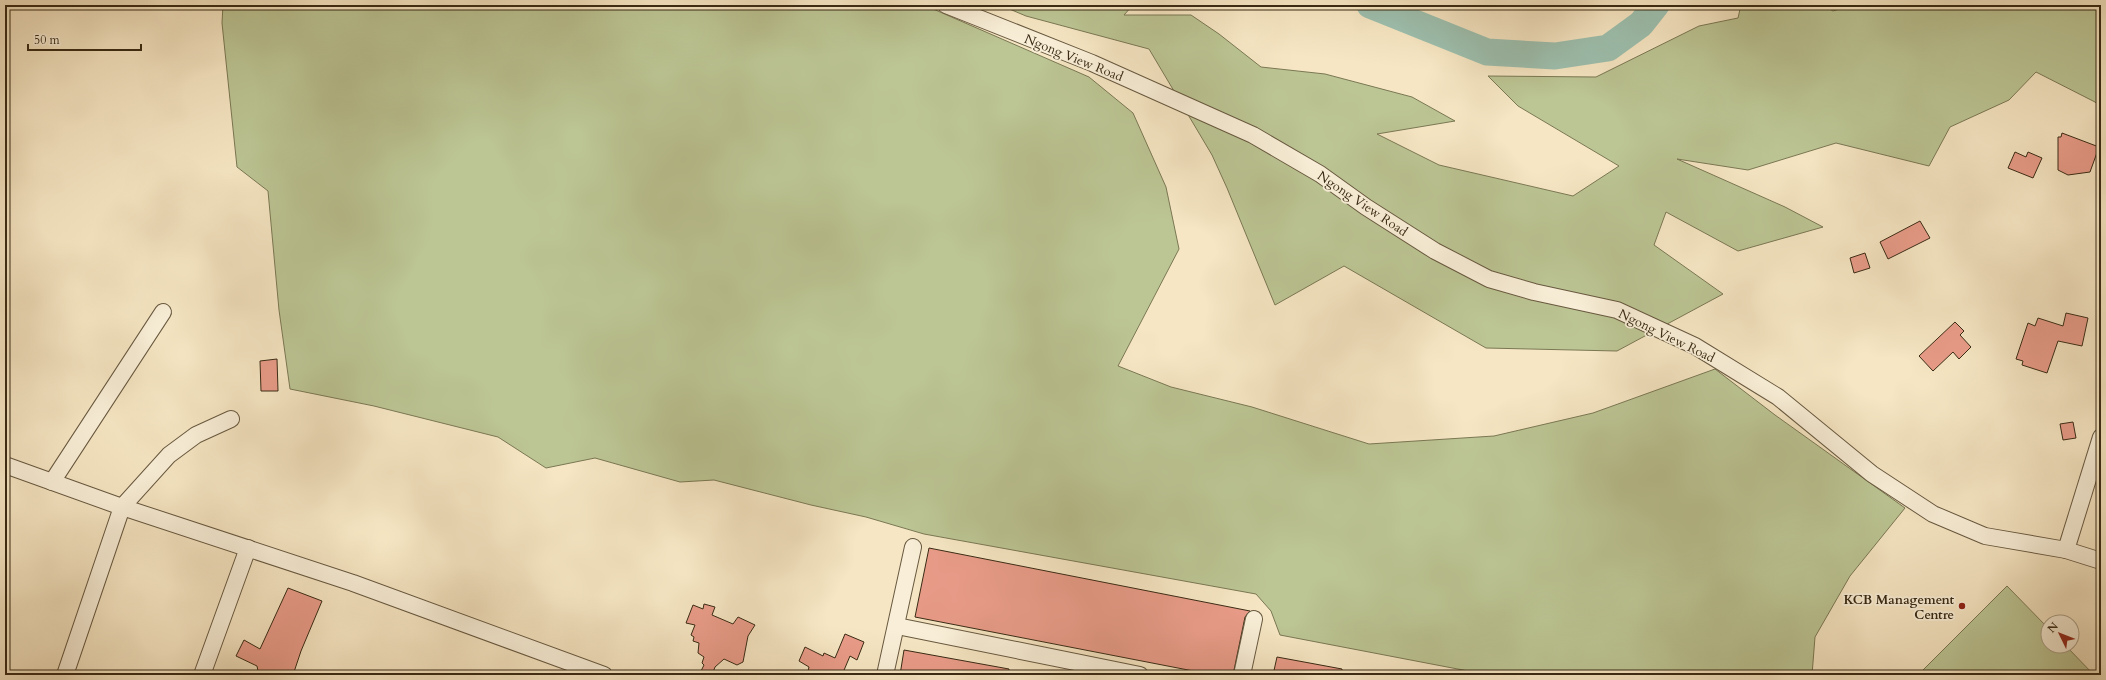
<svg xmlns="http://www.w3.org/2000/svg" width="2106" height="680" font-family="Cardo,serif">
<style>
.green{fill:#bcc594;stroke:#7a7854}
.lines{fill:none;stroke-linecap:round;stroke-linejoin:round}
.river{stroke:#9dc0af;stroke-width:27}
.building{fill:#e99c89;stroke:#392a14}
.minor-casing{stroke:#685940;stroke-width:18}
.minor{stroke:#f9efd8;stroke-width:16}
.poi-dot{fill:#8f2418;stroke:#f9efd8;stroke-width:1.5}
.labels{text-anchor:middle;stroke-width:3.5;stroke-linejoin:round;paint-order:stroke}
.street-label{font-size:13px;fill:#392a14;stroke:#f9efd8}
.poi-label{font-size:13px;font-weight:bold;fill:#392a14;stroke:#f9efd8;text-anchor:end}
</style>
<rect width="100%" height="100%" fill="#f6e6c3"/>
<filter id="stains"><feTurbulence type="fractalNoise" baseFrequency=".005" numOctaves="4"/><feColorMatrix values="0 0 0 0 .2 0 0 0 0 .09 0 0 0 0 .02 0 0 0 .5 -.17"/></filter>
<radialGradient id="worn" r=".72"><stop offset=".6" stop-color="#630" stop-opacity="0"/><stop offset="1" stop-color="#630" stop-opacity=".3"/></radialGradient>
<g class="green">
<polygon points="223,5 924,5 1089,77 1133,113 1166,187 1179,249 1118,366 1171,387 1252,407 1369,444 1494,436 1593,413 1715,369 1775,415 1905,508 1850,576 1815,637 1812,675 1489,675 1280,635 1271,611 1256,594 924,534 866,517 811,505 714,480 680,482 595,458 546,468 498,437 374,406 290,389 279,310 268,191 237,167 222,23"/>
<polygon points="1000,5 1133,5 1124,15 1191,15 1219,34 1261,67 1325,74 1412,97 1455,121 1377,134 1439,165 1573,196 1619,166 1518,106 1488,76 1596,77 1699,26 1738,18 1741,5 1823,5 1833,11 1852,5 2101,5 2101,108 2095,102 2036,72 2009,100 1950,127 1929,166 1836,143 1748,170 1677,159 1785,207 1823,227 1738,251 1666,212 1654,245 1723,294 1617,351 1486,348 1344,266 1275,305 1227,188 1212,155 1149,49 1026,16"/>
<polygon points="2007,586 2048,628 2048,646 2066,646 2094,675 1918,675"/>
</g>
<g class="lines">
<polyline class="river" points="1370,5 1487,52 1555,56 1608,48 1641,24 1656,5"/>
</g>
<g class="building">
<polygon points="2062,133 2099,147 2090,172 2068,175 2058,170 2058,137 2061,137"/>
<polygon points="2015,152 2026,157 2028,152 2042,158 2033,178 2008,168"/>
<polygon points="1920,221 1930,238 1888,259 1880,242"/>
<polygon points="1865,253 1870,268 1854,273 1850,258"/>
<polygon points="2066,313 2088,318 2082,346 2058,341 2047,373 2022,365 2023,361 2016,359 2028,323 2035,326 2038,318 2063,326"/>
<polygon points="1955,322 1964,331 1960,335 1971,347 1959,359 1953,352 1933,371 1919,356"/>
<polygon points="277,359 278,391 261,391 260,361"/>
<polygon points="2073,422 2076,438 2063,440 2060,424"/>
<polygon points="929,548 1250,611 1245,617 1233,675 1214,675 915,617"/>
<polygon points="288,588 322,601 301,651 293,675 282,675 270,671 268,675 258,671 257,666 236,656 244,640 260,649"/>
<polygon points="704,604 715,607 712,615 733,624 738,617 755,625 748,636 743,662 737,665 724,659 715,667 712,675 699,675 704,665 702,663 704,657 698,653 699,643 693,641 694,637 691,635 695,625 686,623 693,605 703,609"/>
<polygon points="845,634 864,642 857,660 850,656 842,675 807,675 809,667 799,661 805,647 823,656 824,653 835,658"/>
<polygon points="904,650 1009,669 1009,675 900,675"/>
<polygon points="1277,657 1342,669 1342,675 1273,675"/>
</g>
<g class="lines">
<defs>
<g id="minor">
<polyline points="946,5 1092,63 1253,135 1320,174 1366,207 1435,251 1489,279 1534,292 1617,310 1695,346 1778,397 1872,474 1933,514 1985,536 2066,550 2101,561"/>
<polyline points="5,465 122,507 353,583 604,675"/>
<polyline points="52,482 163,312"/>
<polyline points="2066,550 2101,437"/>
<polyline points="897,626 1140,675"/>
<polyline points="65,675 122,507 169,455 196,435 231,419"/>
<polyline points="202,675 248,548"/>
<polyline points="885,675 913,547"/>
<polyline points="1242,675 1254,619"/>
</g>
</defs>
<use href="#minor" class="minor-casing"/>
<use href="#minor" class="minor"/>
</g>
<circle class="poi-dot" cx="1962" cy="606" r="4"/>
<g class="labels">
<g class="street-label">
<text transform="translate(1074 57) rotate(22)" y="5">Ngong View Road</text>
<text transform="translate(1363 203) rotate(34)" y="5">Ngong View Road</text>
<text transform="translate(1667 335) rotate(26)" y="5">Ngong View Road</text>
</g>
<g class="poi-label">
<text x="1954" y="604">KCB Management<tspan x="1954" dy="15">Centre</tspan></text>
</g>
</g>
<rect width="2106" height="680" fill="none" stroke="#f6e6c3" stroke-width="20"/>
<rect x="6" y="6" width="2094" height="668" fill="none" stroke="#392a14" stroke-width="2"/>
<rect x="10" y="10" width="2086" height="660" fill="none" stroke="#392a14"/>
<g transform="translate(2060 634) rotate(313)"><circle r="19" fill="#f9efd8" stroke="#aca08a"/>
<path d="M0-3L7 15L0 10L-7 15Z" fill="#8f2418"/>
<text y="-6" font-size="11" font-weight="bold" text-anchor="middle" fill="#392a14">N</text>
</g>
<path d="M28 44v6h113v-6" fill="none" stroke="#392a14" stroke-width="2"/>
<text x="34" y="44" font-size="12" fill="#392a14" stroke="#f9efd8" stroke-width="3" paint-order="stroke">50 m</text>
<rect width="100%" height="100%" filter="url(#stains)"/>
<rect width="100%" height="100%" fill="url(#worn)"/>
</svg>
